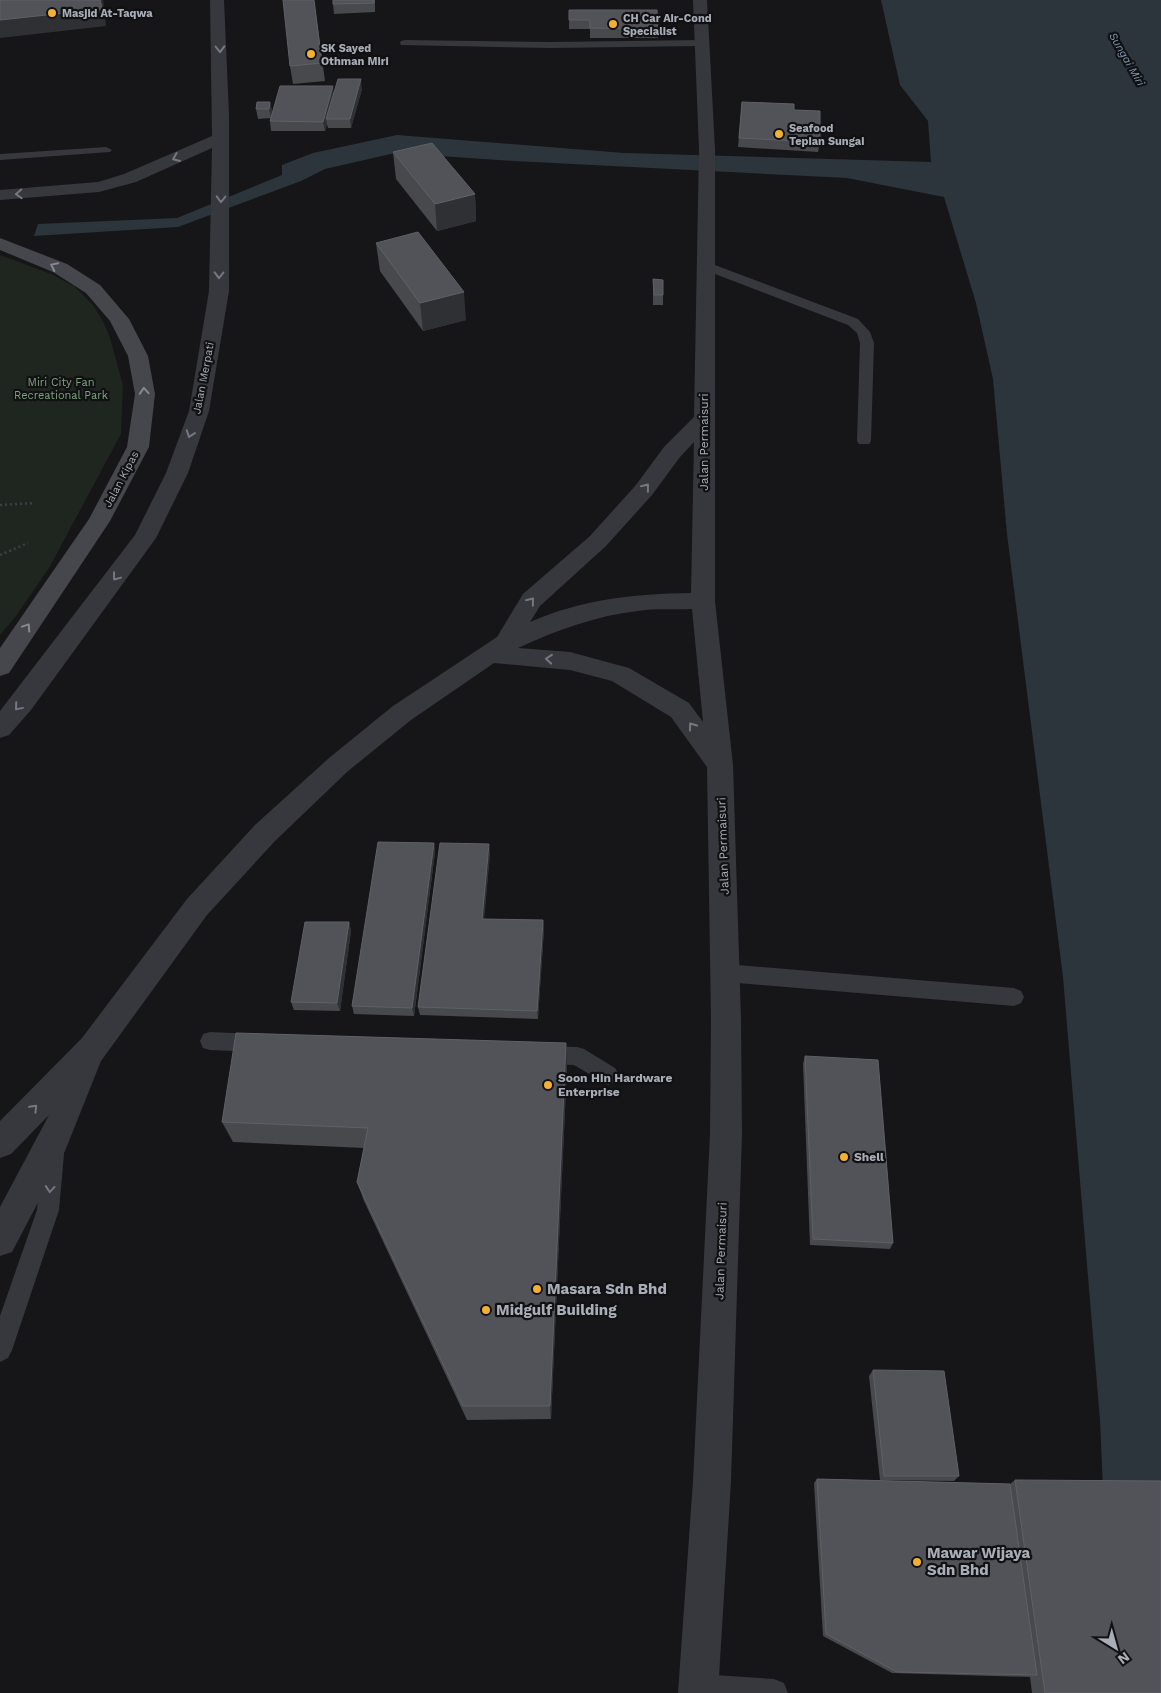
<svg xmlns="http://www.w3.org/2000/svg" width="1161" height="1693" font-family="'Work Sans',sans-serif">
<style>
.green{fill:#1e261f}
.water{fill:#2c353c}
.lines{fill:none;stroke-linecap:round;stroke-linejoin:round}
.path{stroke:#3d3f44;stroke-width:2.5;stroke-dasharray:2 3;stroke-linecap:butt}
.service{fill:#37383d;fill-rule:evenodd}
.tertiary{fill:#37383d;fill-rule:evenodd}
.secondary{fill:#45474d;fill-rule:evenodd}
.wall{fill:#47494d}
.shaded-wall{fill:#2f3033}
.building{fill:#525359;stroke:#5f6168}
.oneway{stroke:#757881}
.oneway2{stroke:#858993}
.poi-dot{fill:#f2b134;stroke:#111113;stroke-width:2}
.labels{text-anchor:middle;stroke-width:4.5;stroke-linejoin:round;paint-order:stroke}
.far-poi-label{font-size:11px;font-weight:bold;fill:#a8adb8;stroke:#111113;text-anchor:start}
.far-water-label{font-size:11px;font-style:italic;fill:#7f9bb3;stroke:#111113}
.far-street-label{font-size:11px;fill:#a8adb8;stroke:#111113}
.far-park-label{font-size:11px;fill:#7fa381;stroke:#111113}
.street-label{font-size:12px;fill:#a8adb8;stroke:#111113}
.poi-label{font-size:12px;font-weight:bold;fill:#a8adb8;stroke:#111113;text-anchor:start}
.near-poi-label{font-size:15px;font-weight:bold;fill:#a8adb8;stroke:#111113;text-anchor:start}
</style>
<rect width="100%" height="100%" fill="#161618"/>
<polygon class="green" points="0,255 51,274 74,286 93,305 104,323 110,338 123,385 121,434 49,568 16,616 0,635"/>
<polygon class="water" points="881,0 1161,0 1161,1489 1103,1489 1100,1420 1063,977 1007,534 993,379 976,303 944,197 847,178 514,161 395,153 325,169 301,181 178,227 34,236 38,224 177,218 282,175 282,165 313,153 397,135 624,153 931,162 928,121 900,85"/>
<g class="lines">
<g class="path">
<polyline points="0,505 35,503"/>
<polyline points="0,555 28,543"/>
</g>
<g class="service">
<polygon points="405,40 551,42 702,40 707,43 702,46 551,48 401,45 400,43 401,41"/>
<polygon points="106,147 112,150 110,152 0,160 0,154"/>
<polygon points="707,262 858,319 870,332 874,343 871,441 869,444 859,444 857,441 860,343 857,333 848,325 702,269 701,266 702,263"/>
<polygon points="726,964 1014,988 1021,991 1024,997 1021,1003 1014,1006 726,982 719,979 716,973 719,967"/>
<polygon points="210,1032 258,1034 265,1036 268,1043 265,1050 258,1052 210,1050 203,1048 200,1041 203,1034"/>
<polygon points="541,1046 577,1047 584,1049 615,1068 619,1075 615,1082 608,1085 574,1065 541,1064 534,1062 531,1055 534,1048"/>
<polygon points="53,1144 61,1147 64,1154 59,1210 12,1350 8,1358 0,1362 0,1316 37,1210 42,1154 45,1147"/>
<polygon points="698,1674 774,1679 784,1683 788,1693 686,1693 684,1688 688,1678"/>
</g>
<g class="tertiary">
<polygon points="210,0 224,0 229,115 229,291 209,411 188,473 156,538 31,710 9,735 0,738 0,711 135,535 166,473 189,411 209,291 212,148 136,182 99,192 0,200 0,190 98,182 124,174 212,136"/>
<path d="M693 0H707L715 149V601L733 765 741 1019 742 1134 731 1481 718 1693H678L693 1481 710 1134 711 1019 707 767 671 717 612 681 570 670 494 663 411 720 347 772 275 841 207 915 101 1061 65 1151 12 1252 0 1256V1207L49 1115 11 1154 0 1158V1121L82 1038 187 899 255 825 329 758 393 706 497 637 523 594 590 536 636 485 664 447 694 417 699 149ZM694 442 691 593C634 594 583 599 530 622L540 606 606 546 652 495 680 457ZM692 609 703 722 689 703 629 668 570 652 518 648C557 630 595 616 638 611 656 608 674 610 692 609Z"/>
</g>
<polygon class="secondary" points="0,238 67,264 100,285 129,319 148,356 155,394 149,447 110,521 9,673 0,676 0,648 89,519 127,447 135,394 128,356 110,321 86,293 53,272 0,250"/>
</g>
<g class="wall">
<polygon points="314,0 325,81 293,84 290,66"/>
<polygon points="375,0 375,12 334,14 333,4"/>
<polygon points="569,10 658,29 658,38 590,38 590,29 569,29"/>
<polygon points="362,89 351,128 328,128 327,124 325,131 271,131 270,121 271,118 258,119 256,109 270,102 272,111 271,116 334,93"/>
<polygon points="742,102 794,110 820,142 818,152 738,147"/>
<polygon points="393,152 475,194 476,221 437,231 396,179"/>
<polygon points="376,243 466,320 423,331 380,271"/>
<polygon points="653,279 663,295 663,305 653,305"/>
<polygon points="434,843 435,852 414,1016 354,1014 352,1006"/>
<polygon points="490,853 484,919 543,920 544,929 538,1019 420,1015 418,1007"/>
<polygon points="349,922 351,931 340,1011 294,1010 291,1002"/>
<polygon points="805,1056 893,1243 890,1249 810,1245 803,1064"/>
<polygon points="567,1065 551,1419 467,1420 364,1201 357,1182 364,1148 233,1142 222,1122"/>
<polygon points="873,1370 959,1476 954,1481 880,1480 869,1376"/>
<polygon points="817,1479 1010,1484 1015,1480 1161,1693 1032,1693 1030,1677 892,1673 823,1636 814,1483"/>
</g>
<g class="shaded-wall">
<polygon points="100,0 103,0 106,26 0,38 0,20"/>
<polygon points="361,79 362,89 351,128 350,119"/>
<polygon points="333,86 334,96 326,119 327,124 325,131 323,122"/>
<polygon points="270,102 272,111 271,118 269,109"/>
<polygon points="475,194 476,221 437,231 435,204"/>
<polygon points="464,292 466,320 423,331 420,303"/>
<polygon points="434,843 435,852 414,1016 412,1008"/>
<polygon points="489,844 490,853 483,927 482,919"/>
<polygon points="543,920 544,929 538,1019 537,1011"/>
<polygon points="349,922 351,931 340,1011 337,1003"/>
<polygon points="566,1043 567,1065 551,1419 550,1406"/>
</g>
<g class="building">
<polygon points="0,0 100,0 102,9 0,20"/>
<polygon points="283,0 314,0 322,63 290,66"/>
<polygon points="333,0 374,0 374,3 333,4"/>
<polygon points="569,10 657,10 658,29 590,28 590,20 569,20"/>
<polygon points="338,79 361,79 350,119 326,119"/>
<polygon points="280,86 333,86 323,122 270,121"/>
<polygon points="257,102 270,102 269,109 256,109"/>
<polygon points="742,102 794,104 794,110 820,111 820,142 739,138"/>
<polygon points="432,143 475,194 435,204 393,152"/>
<polygon points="418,232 464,292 420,303 376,243"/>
<polygon points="653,279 663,280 663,295 654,295"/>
<polygon points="378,842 434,843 412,1008 352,1006"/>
<polygon points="440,843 489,844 482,919 543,920 537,1011 418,1007"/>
<polygon points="305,922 349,922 337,1003 291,1002"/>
<polygon points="236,1033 566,1043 550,1406 463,1406 357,1182 368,1128 222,1122"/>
<polygon points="805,1056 878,1060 893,1243 813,1239"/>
<polygon points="873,1370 944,1371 959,1476 884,1476"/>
<polygon points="817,1479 1010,1484 1037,1675 897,1672 826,1634"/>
<polygon points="1015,1480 1161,1481 1161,1693 1045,1693"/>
</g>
<defs><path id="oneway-chevron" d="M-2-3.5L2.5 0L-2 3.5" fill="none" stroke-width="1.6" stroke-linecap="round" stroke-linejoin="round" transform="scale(1.25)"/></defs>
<g class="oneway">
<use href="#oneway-chevron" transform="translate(220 49) rotate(89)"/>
<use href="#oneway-chevron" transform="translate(176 158) rotate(157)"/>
<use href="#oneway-chevron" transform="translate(19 194) rotate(177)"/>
<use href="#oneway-chevron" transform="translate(221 199) rotate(91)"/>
<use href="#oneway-chevron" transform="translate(219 275) rotate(91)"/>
<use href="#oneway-chevron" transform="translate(190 434) rotate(110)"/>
<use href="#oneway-chevron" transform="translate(646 487) rotate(-52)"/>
<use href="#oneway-chevron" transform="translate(116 577) rotate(127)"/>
<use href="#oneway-chevron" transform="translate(531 601) rotate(-51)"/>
<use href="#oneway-chevron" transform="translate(549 659) rotate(-175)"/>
<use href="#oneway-chevron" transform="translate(18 707) rotate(130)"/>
<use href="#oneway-chevron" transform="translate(692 726) rotate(-126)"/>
<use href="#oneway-chevron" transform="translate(34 1108) rotate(-46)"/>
<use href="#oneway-chevron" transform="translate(50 1189) rotate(95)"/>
</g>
<g class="oneway2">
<use href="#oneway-chevron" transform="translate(54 266) rotate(-154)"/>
<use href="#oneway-chevron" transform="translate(144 391) rotate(-94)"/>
<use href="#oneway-chevron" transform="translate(27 627) rotate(-56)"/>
</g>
<g class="poi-dot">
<circle cx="52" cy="13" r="5"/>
<circle cx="613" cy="24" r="5"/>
<circle cx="311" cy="54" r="5"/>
<circle cx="779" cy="134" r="5"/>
<circle cx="548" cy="1085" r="5"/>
<circle cx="844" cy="1157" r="5"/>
<circle cx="537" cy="1289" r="5"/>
<circle cx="486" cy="1310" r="5"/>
<circle cx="917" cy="1562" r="5"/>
</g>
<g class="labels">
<g class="far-poi-label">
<text x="62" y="17">Masjid At-Taqwa</text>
<text x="623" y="22">CH Car Air-Cond<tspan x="623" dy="13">Specialist</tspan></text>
<text x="321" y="52">SK Sayed<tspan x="321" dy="13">Othman Miri</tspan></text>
<text x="789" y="132">Seafood<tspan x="789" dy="13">Tepian Sungai</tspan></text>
</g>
<g class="far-water-label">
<text transform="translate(1127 59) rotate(60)" y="4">Sungai Miri</text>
</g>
<g class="far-street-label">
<text transform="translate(203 378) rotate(-79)" y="4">Jalan Merpati</text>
<text transform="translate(121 479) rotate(-62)" y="4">Jalan Kipas</text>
</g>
<g class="far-park-label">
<text x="61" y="386">Miri City Fan<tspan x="61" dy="13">Recreational Park</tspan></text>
</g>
<g class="street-label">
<text transform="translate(704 442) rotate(-90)" y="4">Jalan Permaisuri</text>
<text transform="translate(723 846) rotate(-92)" y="4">Jalan Permaisuri</text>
<text transform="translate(721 1251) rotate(-88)" y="4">Jalan Permaisuri</text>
</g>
<g class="poi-label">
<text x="558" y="1082">Soon Hin Hardware<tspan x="558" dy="14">Enterprise</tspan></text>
<text x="854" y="1161">Shell</text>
</g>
<g class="near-poi-label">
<text x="547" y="1294">Masara Sdn Bhd</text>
<text x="496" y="1315">Midgulf Building</text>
<text x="927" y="1558">Mawar Wijaya<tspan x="927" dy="17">Sdn Bhd</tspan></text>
</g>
</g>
<g transform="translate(1116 1648) rotate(143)" stroke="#111113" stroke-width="4" paint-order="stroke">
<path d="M0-4L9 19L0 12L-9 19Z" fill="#a8adb8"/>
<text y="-8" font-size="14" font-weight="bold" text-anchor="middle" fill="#a8adb8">N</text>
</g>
</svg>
